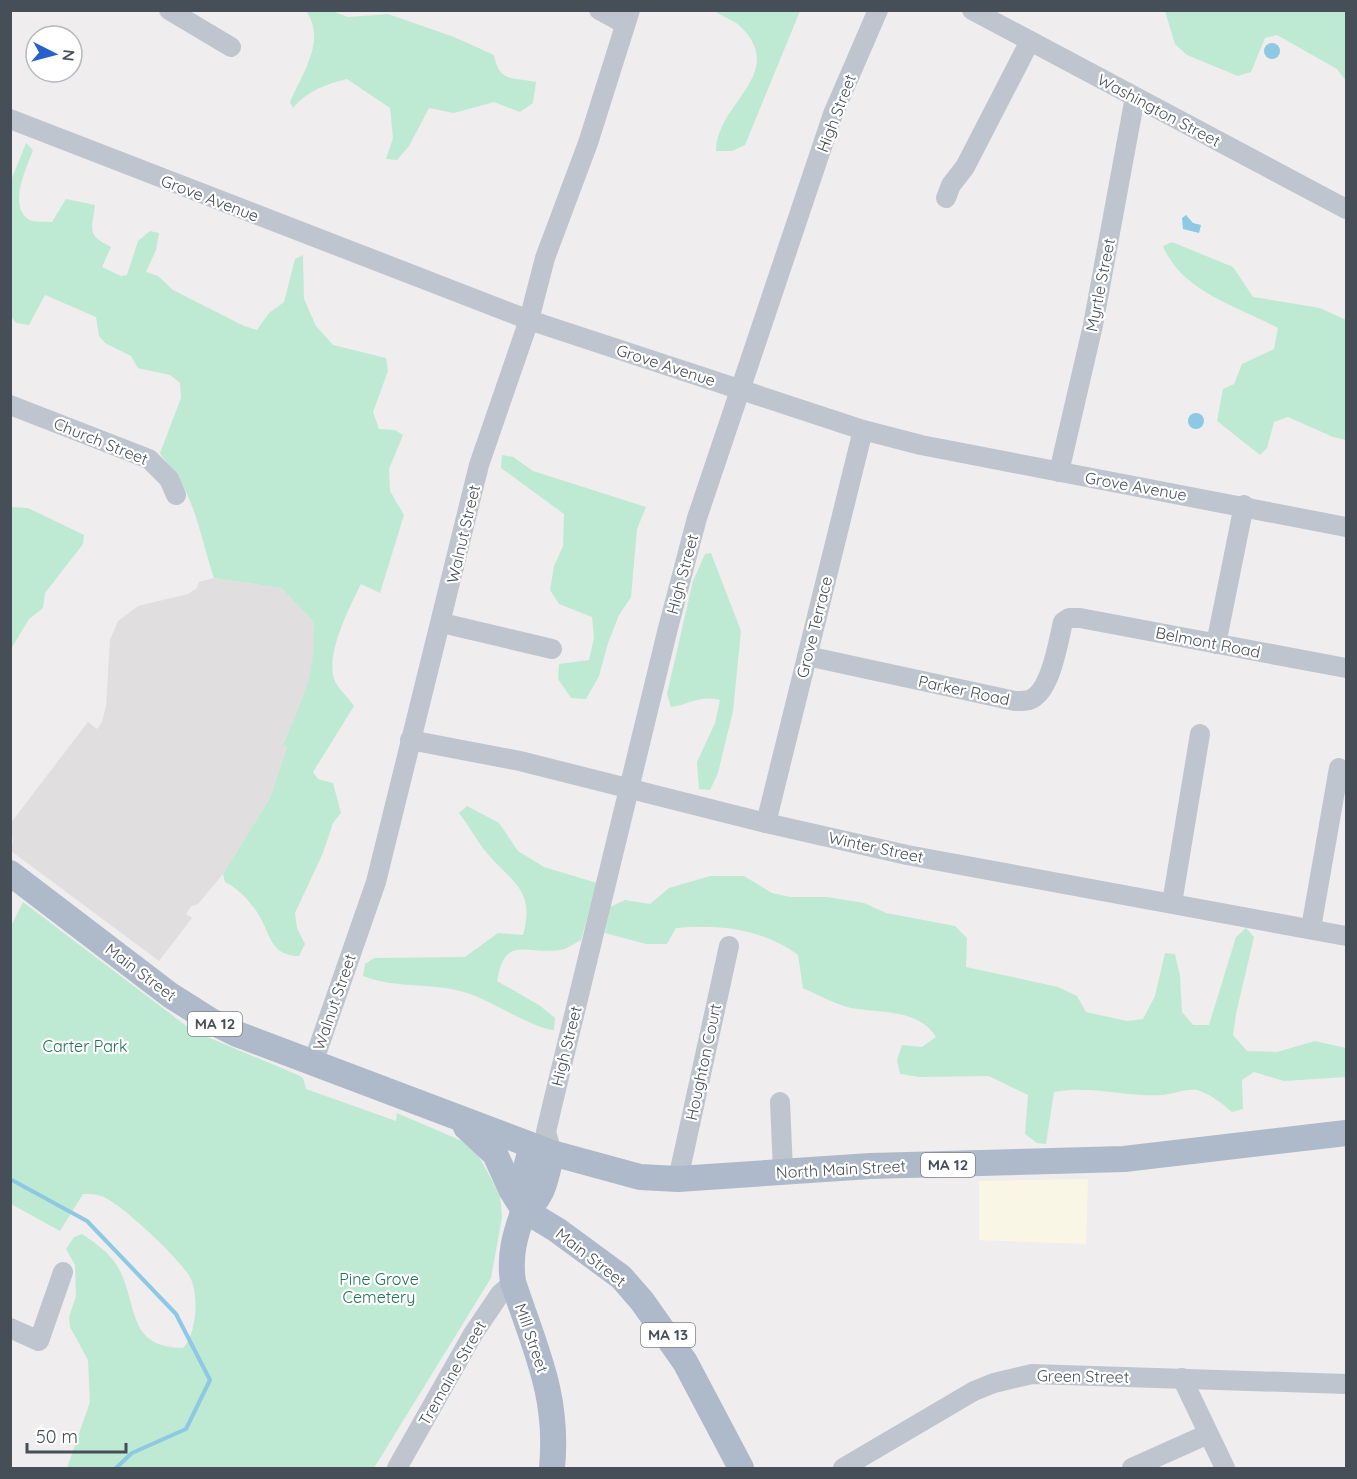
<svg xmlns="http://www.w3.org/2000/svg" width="1357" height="1479" font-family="Quicksand,sans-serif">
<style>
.commercial{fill:#faf6e6}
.education{fill:#e0dede}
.green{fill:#beead3}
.water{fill:#8ec9e4}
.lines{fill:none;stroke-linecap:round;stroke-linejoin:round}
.stream{stroke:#8ec9e4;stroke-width:4}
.minor{stroke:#bec5ce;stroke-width:20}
.major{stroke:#aeb9ca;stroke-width:26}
.labels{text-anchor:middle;stroke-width:4.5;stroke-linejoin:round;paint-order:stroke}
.shield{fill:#fff;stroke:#7e838a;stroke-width:1.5}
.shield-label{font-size:15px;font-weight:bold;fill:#464e58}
.street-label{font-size:16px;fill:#464e58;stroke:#fff}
.park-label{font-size:16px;fill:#1e7351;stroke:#fff}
</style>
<rect width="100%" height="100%" fill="#efeded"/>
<polygon class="commercial" points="1088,1179 1086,1244 979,1240 979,1181"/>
<polygon class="education" points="214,578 281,588 313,621 316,648 304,699 283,743 287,747 270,798 223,874 198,904 191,906 186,914 192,918 159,961 11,851 13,841 10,824 88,722 97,729 102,722 106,706 110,640 118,621 138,606 188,594 197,588 199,582"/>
<g class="green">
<path d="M306 11H332L348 17 388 14 454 37 494 55C499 83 513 77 536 82L533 103 520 112 494 102 454 113 429 108 409 146 397 160 386 159 393 138 390 108 347 79C326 84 307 91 293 108L290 102C302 74 327 40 306 11Z"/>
<path d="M715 11H800L745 145 732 151H716C716 103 787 75 742 28 735 20 722 17 715 11Z"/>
<polygon points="1165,11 1346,11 1346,81 1337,69 1277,35 1265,38 1251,72 1238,76 1187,55 1175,44"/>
<path d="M26 143 33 150C27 167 8 205 28 219 33 223 44 221 52 222L66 199 95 205C92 230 86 235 111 247L102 267 121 276 127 275 138 241 150 231 159 233 156 250 146 272 158 276 173 290 244 326 257 330 269 313 284 302 295 259 303 255 304 299 316 326 333 345 386 358 388 371 373 412 379 429 395 430 403 435 389 469 390 491 404 515 380 593 361 584C350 606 324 656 335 681 338 689 349 698 354 706L313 772 318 779 333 783 341 813 333 823 323 853 295 913 297 928 305 944 299 956C272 956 271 937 260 917 253 904 238 888 225 882L223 874 270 798 287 747 283 744C302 702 318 668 313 621L281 588 214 578C203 545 196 505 177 475 172 467 165 462 160 453L181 398 180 383 170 375 138 368 131 356 105 343 99 336 96 317 45 295 29 325 16 323 10 315V183Z"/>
<path d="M1172 242 1233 267 1253 297 1320 308 1346 320V440L1333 437 1288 417 1274 422 1267 448 1260 455 1217 421 1223 389 1234 384 1242 364 1274 349 1278 328C1237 306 1182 292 1163 246Z"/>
<polygon points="502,455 513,457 533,471 646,507 637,529 631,597 619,615 608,643 599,676 586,699 571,698 558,679 559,664 589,660 594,638 592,617 559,604 550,590 554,566 563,546 564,514 501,468"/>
<polygon points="11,507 28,508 84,535 83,544 45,593 43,608 29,619 11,649"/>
<path d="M711 553 741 631 733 711 718 773 710 790 699 789 697 762 715 723 720 700C700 695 691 704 671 707L667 694 693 581 705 554Z"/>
<path d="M467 806 499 823 518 851 544 867 597 883 581 940C575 943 567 949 560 950 525 955 505 934 497 981L539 1005 555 1018 554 1030C537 1030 492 1002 473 995 437 981 398 990 363 976L365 964 374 958 465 957 498 933 523 935C536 889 511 882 486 852 476 840 469 825 459 813Z"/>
<path d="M710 876H744L772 893 790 897H827L864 903 886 913 955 926 967 938 966 967 1058 987 1077 996 1086 1012 1127 1021 1143 1019 1155 996 1165 953 1175 954 1180 976 1182 1012 1193 1025H1209L1236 937 1246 928 1254 937 1236 1014 1233 1035 1247 1051 1277 1052 1315 1041 1346 1048V1077L1284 1081 1254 1072 1242 1080 1243 1109 1232 1112C1222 1103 1210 1094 1197 1090 1186 1088 1171 1095 1160 1095 1122 1097 1093 1085 1054 1092L1046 1144 1037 1143 1025 1134 1028 1095 989 1076 920 1077 900 1074 897 1060 902 1045 922 1047 936 1037C919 1009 880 1013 851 1008 835 1004 818 995 803 988L798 955C763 929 719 924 676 928L667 944H646L605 933 610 907 625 900 650 904 669 888Z"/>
<path d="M23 902 193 1031 298 1075 303 1078 306 1089 396 1121 397 1113 462 1141 477 1153 500 1195 502 1217 491 1278 374 1468H67L90 1402 88 1360 70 1327 69 1317 76 1296 75 1265 66 1249 74 1237 82 1234C98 1245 113 1255 121 1273 138 1311 129 1347 183 1348 197 1334 199 1294 190 1277 181 1260 119 1201 101 1196 95 1194 88 1194 83 1194L60 1231 11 1204 10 928Z"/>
</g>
<g class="water">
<circle cx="1272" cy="51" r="8"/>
<polygon points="1186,215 1193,223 1201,225 1199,233 1183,229 1182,218"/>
<circle cx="1196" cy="421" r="8"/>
</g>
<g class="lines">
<polyline class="stream" points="10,1179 87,1221 176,1314 210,1380 186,1429 132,1453 116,1468"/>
<g class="minor">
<polyline points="169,10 231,47"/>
<polyline points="599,10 625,24"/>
<polyline points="972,10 1346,209"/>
<polyline points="10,119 529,320 863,430 921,445 1346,527"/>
<polyline points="946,198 951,185 965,167 1030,41"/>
<polyline points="10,405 149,459 169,479 176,495"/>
<polyline points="1059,472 1093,325 1135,97"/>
<polyline points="442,623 552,649"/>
<polyline points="1216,644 1244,505"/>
<path d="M807 656 1015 701C1019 701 1025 701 1029 700 1051 693 1058 642 1063 622L1069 618H1080L1346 668"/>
<polyline points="410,740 520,761 766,823 907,855 1346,936"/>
<polyline points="766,823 863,430"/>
<polyline points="1172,903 1200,734"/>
<polyline points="1311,928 1339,768"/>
<polyline points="313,1063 376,882 479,465 529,320 545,258 588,143 630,10"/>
<polyline points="780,1102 783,1171"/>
<polyline points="552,1153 546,1132 553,1102 668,628 697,518 833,114 878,10"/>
<polyline points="678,1179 729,946"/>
<polyline points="10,1328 39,1341 63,1272"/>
<polyline points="1182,1378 1225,1468"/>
<polyline points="397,1468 473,1334 500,1294 513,1282"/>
<polyline points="843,1468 974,1391 994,1383 1032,1374 1346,1384"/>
<polyline points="1132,1468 1208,1434"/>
</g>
<g class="major">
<polyline points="10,873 170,995 211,1021 237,1034 552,1153 640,1177 678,1179 870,1166 1124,1159 1346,1133"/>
<polyline points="466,1127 495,1154 512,1191 524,1210 557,1230 621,1277 642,1301 685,1362 741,1468"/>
<polyline points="523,1206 520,1189 532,1146"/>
<path d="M524 1210C515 1235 509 1255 513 1282 535 1349 559 1395 552 1468"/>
<path d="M524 1210C545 1199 546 1174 552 1153"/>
</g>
</g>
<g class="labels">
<g class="shield">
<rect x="188" y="1012" width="54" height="24" rx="4.5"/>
<rect x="921" y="1153" width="54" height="24" rx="4.5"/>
<rect x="641" y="1323" width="54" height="24" rx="4.5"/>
</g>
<g class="shield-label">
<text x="215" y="1029">MA 12</text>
<text x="948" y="1170">MA 12</text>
<text x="668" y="1340">MA 13</text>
</g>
<g class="street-label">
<text transform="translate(1159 110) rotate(28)" y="6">Washington Street</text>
<text transform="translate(836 113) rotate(-69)" y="6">High Street</text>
<text transform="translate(210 198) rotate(21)" y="6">Grove Avenue</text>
<text transform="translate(1100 285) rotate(-79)" y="6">Myrtle Street</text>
<text transform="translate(666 365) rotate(18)" y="6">Grove Avenue</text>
<text transform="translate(101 441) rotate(22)" y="6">Church Street</text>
<text transform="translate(1136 486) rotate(10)" y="6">Grove Avenue</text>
<text transform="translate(463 534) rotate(-77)" y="6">Walnut Street</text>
<text transform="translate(682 574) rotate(-75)" y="6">High Street</text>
<text transform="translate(814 627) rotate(-76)" y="6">Grove Terrace</text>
<text transform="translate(1208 642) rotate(11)" y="6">Belmont Road</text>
<text transform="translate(964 690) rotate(12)" y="6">Parker Road</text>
<text transform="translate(876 847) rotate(12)" y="6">Winter Street</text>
<text transform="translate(141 972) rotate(37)" y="6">Main Street</text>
<text transform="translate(334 1002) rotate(-71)" y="6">Walnut Street</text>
<text transform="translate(566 1046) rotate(-76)" y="6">High Street</text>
<text transform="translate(703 1062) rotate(-78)" y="6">Houghton Court</text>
<text transform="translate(841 1169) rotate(-3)" y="6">North Main Street</text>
<text transform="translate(591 1257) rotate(38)" y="6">Main Street</text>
<text transform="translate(532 1338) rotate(71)" y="6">Mill Street</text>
<text transform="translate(452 1373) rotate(-60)" y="6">Tremaine Street</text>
<text transform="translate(1083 1376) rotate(1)" y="6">Green Street</text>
</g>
<g class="park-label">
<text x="85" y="1052">Carter Park</text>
<text x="379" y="1285">Pine Grove<tspan x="379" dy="18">Cemetery</tspan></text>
</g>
</g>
<rect width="1357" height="1479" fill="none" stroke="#464e58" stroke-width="24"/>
<g transform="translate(54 54) rotate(96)"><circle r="28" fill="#ffffff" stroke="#b5b8bc" stroke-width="1.5"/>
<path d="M0-4.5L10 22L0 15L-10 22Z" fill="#275fcf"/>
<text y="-9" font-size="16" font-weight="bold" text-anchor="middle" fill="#464e58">N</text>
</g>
<path d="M27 1443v9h99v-9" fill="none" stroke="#464e58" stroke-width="3"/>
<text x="36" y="1443" font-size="18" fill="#464e58" stroke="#ffffff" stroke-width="4.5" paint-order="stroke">50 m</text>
</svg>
